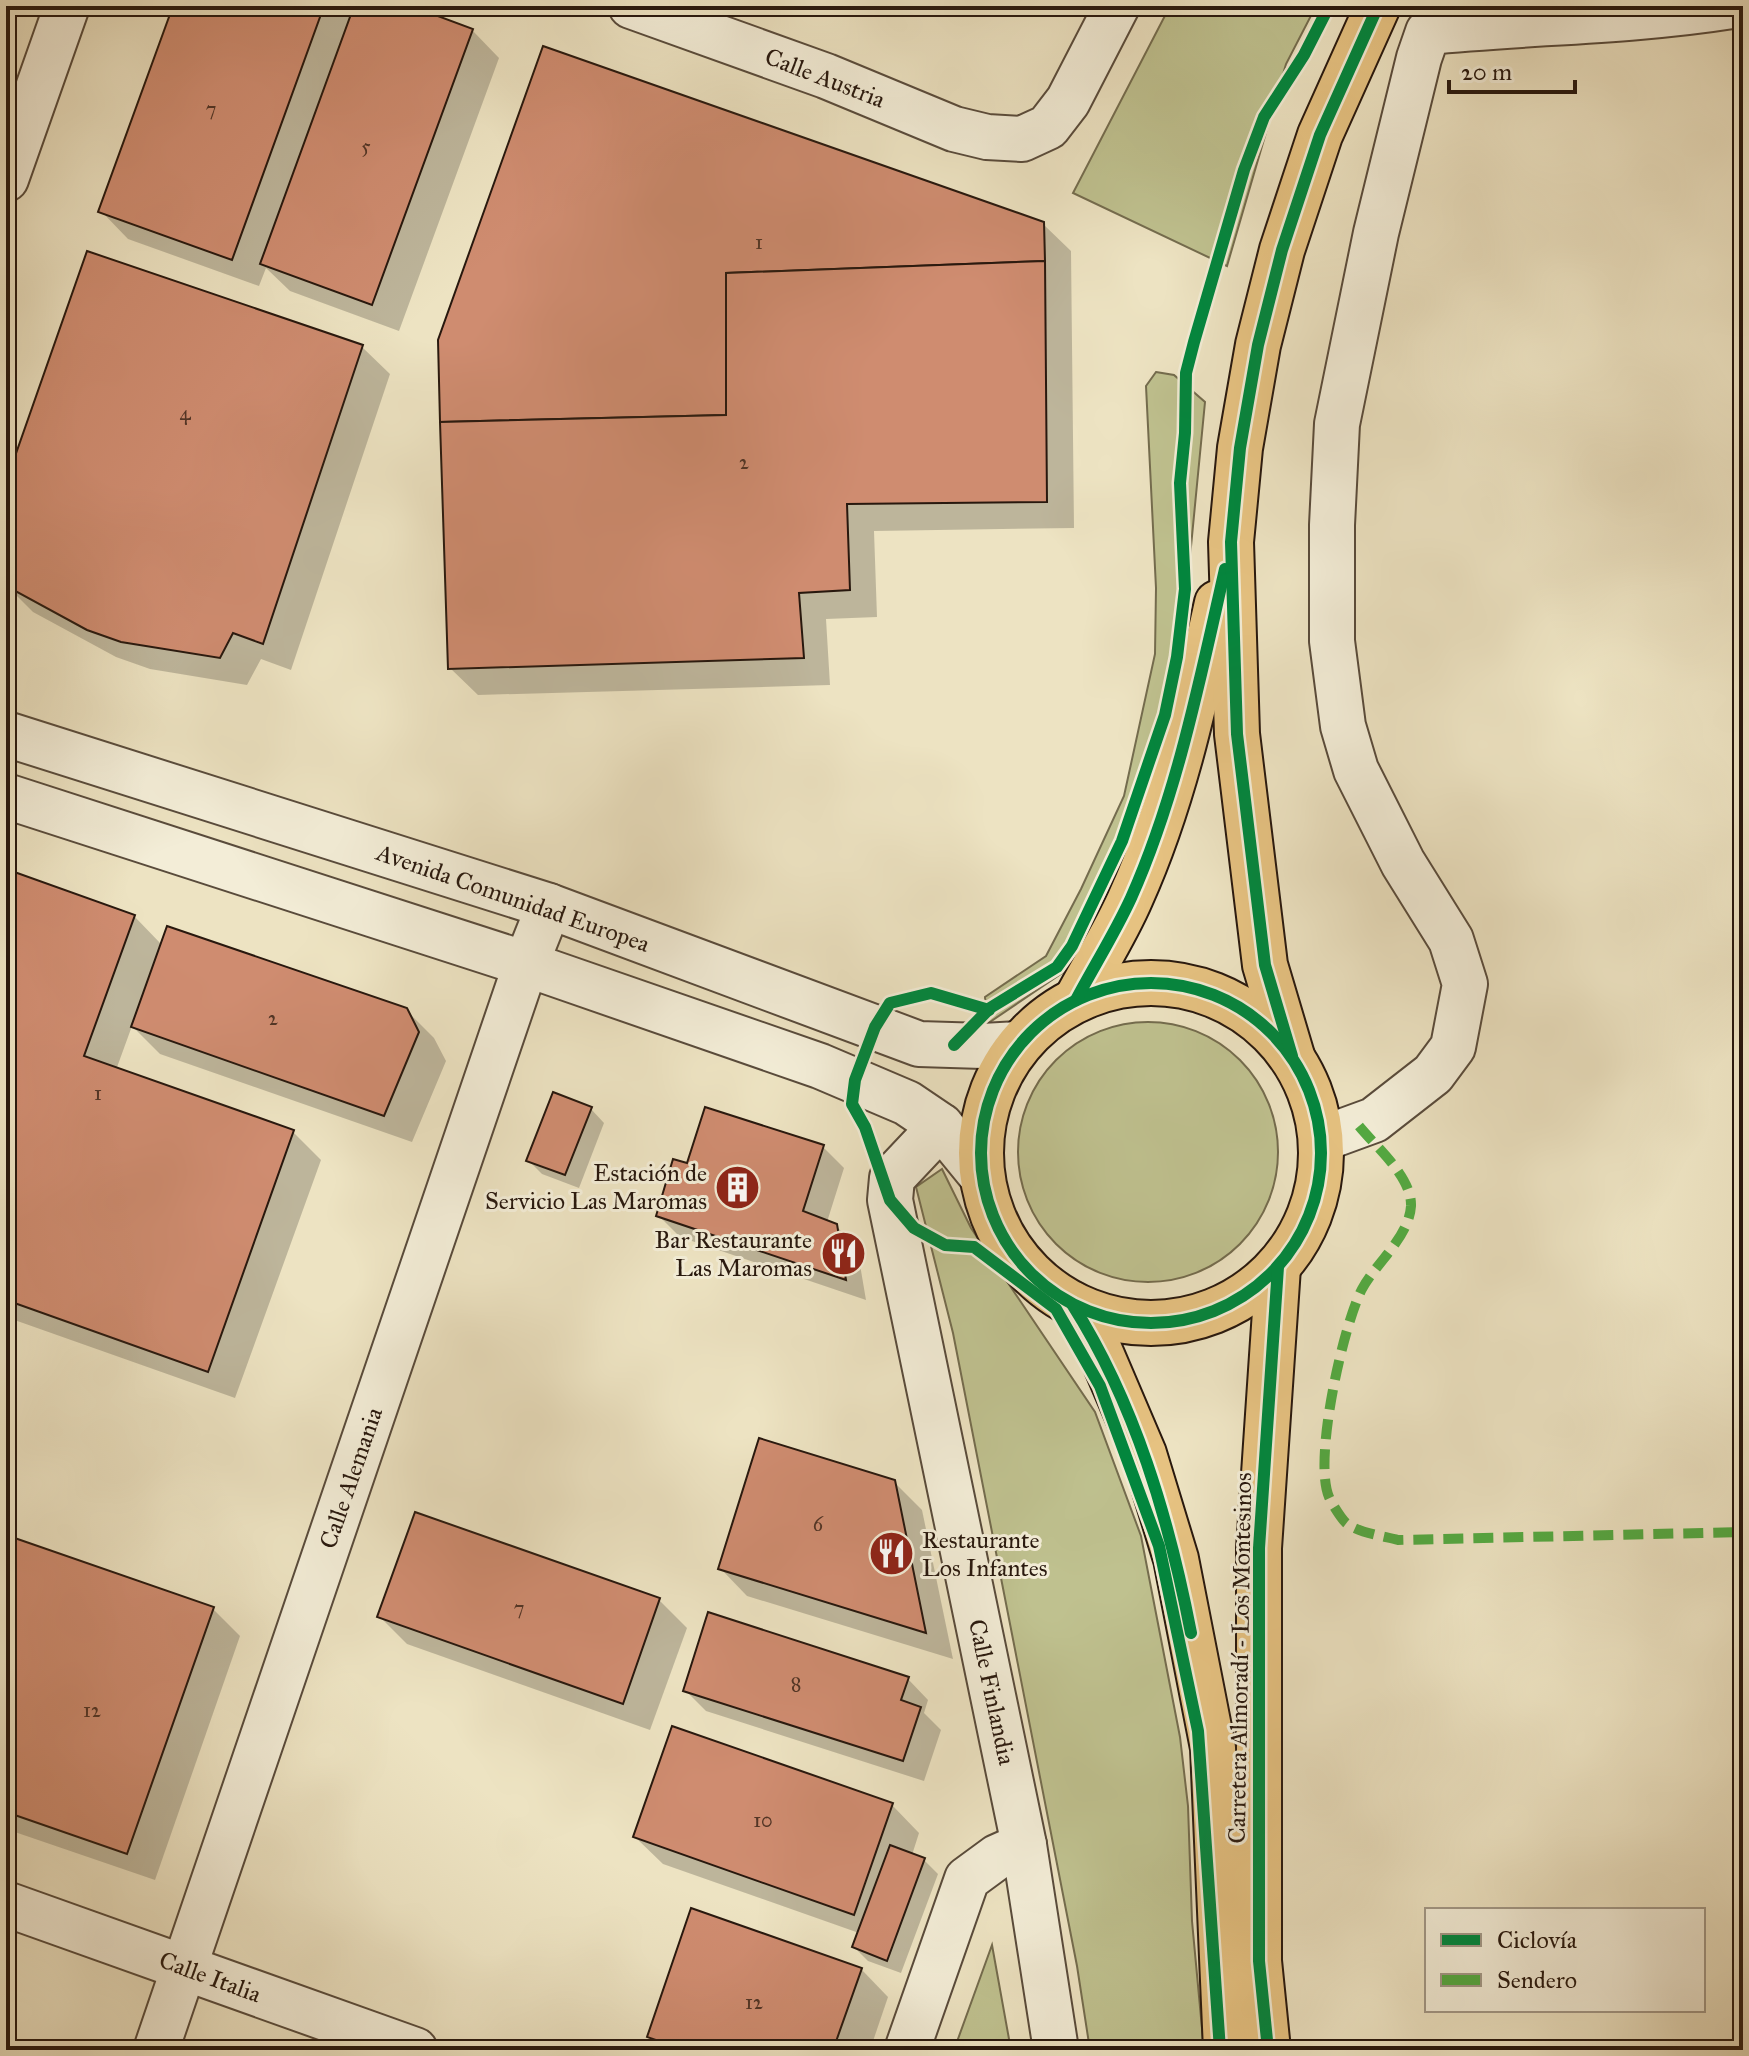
<svg xmlns="http://www.w3.org/2000/svg" width="1749" height="2056" font-family="'IM FELL Great Primer',serif">
<style>
.green{fill:#bfc18f;stroke:#746c4e;stroke-width:2}
.shadow{fill:#0003}
.building{fill:#cf8c70;stroke:#28180e;stroke-width:2}
.lines{fill:none;stroke-linecap:round;stroke-linejoin:round}
.minor-casing{stroke:#594b3b;stroke-width:48}
.major-casing{stroke:#28180e;stroke-width:48}
.minor{stroke:#f3edd7;stroke-width:44}
.major{stroke:#e6c281;stroke-width:44}
.quiet{stroke:#53a941;stroke-width:10;stroke-dasharray:20 10;stroke-linecap:butt}
.cycleway-casing{stroke:#f3edd7;stroke-width:17}
.cycleway{stroke:#00873e;stroke-width:12}
.labels{text-anchor:middle;stroke-width:6;stroke-linejoin:round;paint-order:stroke}
.number-label{font-size:20px;fill:#523526}
.street-label{font-size:24px;fill:#28180e;stroke:#f3edd7}
.poi-label{font-size:24px;fill:#28180e;stroke:#f3edd7;text-anchor:end}
</style>
<rect width="100%" height="100%" fill="#ede3c2"/>
<filter id="stains"><feTurbulence type="fractalNoise" baseFrequency=".0025" numOctaves="4"/><feColorMatrix values="0 0 0 0 .2 0 0 0 0 .09 0 0 0 0 .02 0 0 0 .5 -.17"/></filter>
<radialGradient id="worn" r=".72"><stop offset=".6" stop-color="#630" stop-opacity="0"/><stop offset="1" stop-color="#630" stop-opacity=".3"/></radialGradient>
<g class="green">
<polygon points="1170,6 1316,6 1286,64 1227,266 1073,193"/>
<polygon points="1156,372 1174,375 1205,402 1180,660 1166,727 1130,852 1068,969 987,1024 985,997 1046,956 1081,889 1124,796 1155,654 1156,588 1146,386"/>
<circle cx="1148" cy="1152" r="130"/>
<polygon points="942,1169 971,1228 1095,1412 1141,1536 1180,1737 1188,1806 1192,1921 1204,2050 1090,2050 1077,1966 953,1333 916,1187"/>
<polygon points="992,1945 1011,2050 954,2050"/>
</g>
<g class="shadow">
<polygon points="175,6 405,6 472,30 499,58 399,331 290,291 266,268 259,286 128,239 101,211"/>
<polygon points="1043,224 1071,251 1074,528 874,531 877,617 826,619 830,685 478,695 450,668"/>
<polygon points="362,347 390,374 291,670 261,659 247,685 150,669 116,657 33,612 6,585 11,567 6,562 6,488"/>
<polygon points="6,871 134,916 162,945 406,1010 434,1038 446,1061 412,1142 160,1054 132,1026 116,1070 293,1132 321,1160 235,1398 6,1317"/>
<polygon points="591,1109 604,1123 579,1188 542,1174 528,1160"/>
<polygon points="706,1110 823,1147 844,1168 827,1222 836,1226 857,1247 866,1300 680,1237 659,1216 688,1166"/>
<polygon points="894,1482 922,1510 953,1659 747,1596 720,1568"/>
<polygon points="6,1537 213,1609 240,1636 155,1880 6,1829"/>
<polygon points="659,1600 687,1628 650,1730 407,1644 380,1617"/>
<polygon points="908,1679 928,1700 924,1713 941,1730 924,1781 706,1711 685,1690"/>
<polygon points="892,1805 919,1833 912,1855 924,1860 938,1874 901,1973 868,1961 854,1947 859,1933 663,1864 635,1837"/>
<polygon points="861,1969 888,1997 870,2050 663,2050 649,2036"/>
</g>
<g class="building">
<polygon points="173,6 324,6 232,260 98,212"/>
<polygon points="354,6 411,6 473,29 372,305 260,264"/>
<polygon points="543,46 1044,222 1045,261 726,273 726,415 440,422 438,340"/>
<polygon points="87,251 363,345 263,644 233,633 220,658 121,642 87,630 6,586 6,576 14,552 6,550 6,482"/>
<polygon points="1045,261 1047,502 847,504 850,590 799,593 804,658 448,669 440,422 726,415 726,273"/>
<polygon points="6,869 135,915 84,1056 294,1130 208,1372 6,1300"/>
<polygon points="167,926 407,1008 419,1032 384,1116 131,1027"/>
<polygon points="553,1092 592,1107 565,1175 526,1161"/>
<polygon points="705,1107 824,1145 803,1211 837,1224 846,1280 656,1216 673,1159 687,1163"/>
<polygon points="759,1438 895,1480 926,1633 718,1569"/>
<polygon points="415,1512 660,1598 623,1704 377,1617"/>
<polygon points="6,1535 214,1607 127,1854 6,1812"/>
<polygon points="708,1612 909,1677 901,1700 921,1707 903,1761 683,1691"/>
<polygon points="672,1726 893,1803 854,1915 633,1837"/>
<polygon points="890,1845 925,1858 887,1961 852,1947"/>
<polygon points="691,1908 862,1968 833,2050 685,2050 647,2037"/>
</g>
<g class="lines">
<defs>
<g id="minor">
<polyline points="631,6 826,76 954,129 987,137 1022,139 1048,127 1068,101 1117,6"/>
<polyline points="6,179 67,6"/>
<polyline points="6,734 549,906 919,1044 983,1046 1019,1044"/>
<polyline points="6,796 526,964 820,1066 907,1103 941,1126 981,1175"/>
<polyline points="941,1126 892,1178 890,1200 1024,1845 1056,2050"/>
<path d="M1322 1139 1374 1120 1433 1074 1453 1047 1465 984 1451 940 1403 863 1356 770 1343 726 1332 641V525L1337 424 1376 233 1419 58 1428 32C1529 22 1631 22 1732 6"/>
<polyline points="6,1904 415,2050"/>
<polyline points="156,2050 526,964 549,906"/>
<polyline points="907,2050 967,1879 997,1857 1024,1845"/>
</g>
<g id="major">
<circle cx="1151" cy="1153" r="170"/>
<path d="M1076 1000C1094 966 1116 932 1131 897 1173 804 1195 702 1217 603"/>
<polyline points="1292,1056 1265,965 1237,734 1231,542 1240,448 1258,345 1282,250 1320,135 1378,6"/>
<polyline points="1072,1304 1097,1344 1144,1454 1176,1559 1213,1748 1226,2050"/>
<polyline points="1268,2050 1259,1961 1259,1548 1278,1267"/>
</g>
</defs>
<use href="#minor" class="minor-casing"/>
<use href="#major" class="major-casing"/>
<use href="#minor" class="minor"/>
<use href="#major" class="major"/>
<path class="quiet" d="M1359 1126C1376 1147 1412 1177 1411 1206 1409 1237 1376 1263 1362 1289 1343 1326 1313 1460 1329 1497 1332 1504 1341 1518 1346 1523 1359 1533 1383 1536 1398 1540L1743 1532"/>
<defs>
<g id="cycleway">
<circle cx="1151" cy="1153" r="170"/>
<path d="M1076 1000C1094 966 1115 933 1131 898 1177 795 1200 679 1225 569"/>
<polyline points="989,1010 931,993 890,1003 875,1027 855,1080 852,1104 865,1127 890,1200 914,1228 945,1245 974,1247 1056,1309 1100,1386 1159,1546 1198,1731 1220,2050"/>
<polyline points="954,1045 990,1008 1057,967 1072,946 1122,841 1165,715 1177,657 1185,589 1180,483 1185,433 1186,373 1194,342 1244,170 1264,117 1304,55 1329,6"/>
<polyline points="1292,1056 1265,965 1237,734 1231,542 1240,448 1258,345 1282,250 1320,135 1378,6"/>
<path d="M1072 1304C1135 1403 1169 1519 1191 1633"/>
<polyline points="1268,2050 1259,1961 1259,1548 1278,1267"/>
</g>
</defs>
<use href="#cycleway" class="cycleway-casing"/>
<use href="#cycleway" class="cycleway"/>
</g>
<defs>
<symbol id="building-disc" viewBox="-11 -11 22 22"><circle r="9.5" fill="#8f2418" stroke="#f3edd7"/><path d="M-4-6H4V6H1V3H-1V6H-4ZM-2.5-4.3h1.7v1.8h-1.7ZM.8-4.3h1.7v1.8H.8ZM-2.5-1h1.7V.8h-1.7ZM.8-1h1.7V.8H.8Z" fill="#fff"/></symbol>
<symbol id="restaurant-disc" viewBox="-11 -11 22 22"><circle r="9.5" fill="#8f2418" stroke="#f3edd7"/><path d="M-5-6h1v4h1v-4h1v4h1v-4h1v5L-1.5 .5V6h-2V.5L-5-1ZM5-6V6H3V1.5H1.5Q1.5-4 5-6Z" fill="#fff"/></symbol>
</defs>
<g fill-rule="evenodd">
<use href="#building-disc" x="712" y="1162" width="51" height="51"/>
<use href="#restaurant-disc" x="818" y="1228" width="51" height="51"/>
<use href="#restaurant-disc" x="866" y="1528" width="51" height="51"/>
</g>
<g class="labels">
<g class="number-label">
<text x="211" y="116">7</text>
<text x="366" y="153">5</text>
<text x="759" y="249">1</text>
<text x="185" y="420">4</text>
<text x="744" y="469">2</text>
<text x="273" y="1025">2</text>
<text x="98" y="1100">1</text>
<text x="818" y="1531">6</text>
<text x="519" y="1615">7</text>
<text x="796" y="1691">8</text>
<text x="92" y="1717">12</text>
<text x="763" y="1827">10</text>
<text x="754" y="2009">12</text>
</g>
<g class="street-label">
<text transform="translate(825 78) rotate(21)" y="8">Calle Austria</text>
<text transform="translate(513 898) rotate(19)" y="8">Avenida Comunidad Europea</text>
<text transform="translate(351 1478) rotate(-71)" y="8">Calle Alemania</text>
<text transform="translate(1240 1658) rotate(-89)" y="8">Carretera Almoradí - Los Montesinos</text>
<text transform="translate(992 1692) rotate(78)" y="8">Calle Finlandia</text>
<text transform="translate(210 1977) rotate(20)" y="8">Calle Italia</text>
</g>
<g class="poi-label">
<text x="707" y="1181">Estación de<tspan x="707" dy="28">Servicio Las Maromas</tspan></text>
<text x="812" y="1248">Bar Restaurante<tspan x="812" dy="28">Las Maromas</tspan></text>
<text x="922" y="1548" text-anchor="start">Restaurante<tspan x="922" dy="28">Los Infantes</tspan></text>
</g>
</g>
<rect width="1749" height="2056" fill="none" stroke="#ede3c2" stroke-width="32"/>
<rect x="8" y="8" width="1733" height="2040" fill="none" stroke="#28180e" stroke-width="4"/>
<rect x="16" y="16" width="1717" height="2024" fill="none" stroke="#28180e" stroke-width="2"/>
<rect x="1425" y="1908" width="280" height="104" fill="#f3edd7" stroke="#a29887" stroke-width="2"/>
<rect x="1441" y="1934" width="40" height="12" fill="#00873e" stroke="#a29887" stroke-width="2"/>
<text x="1497" y="1948" font-size="24" fill="#28180e">Ciclovía</text>
<rect x="1441" y="1974" width="40" height="12" fill="#53a941" stroke="#a29887" stroke-width="2"/>
<text x="1497" y="1988" font-size="24" fill="#28180e">Sendero</text>
<path d="M1449 80v12h126v-12" fill="none" stroke="#28180e" stroke-width="4"/>
<text x="1461" y="80" font-size="24" fill="#28180e" stroke="#f3edd7" stroke-width="6" paint-order="stroke">20 m</text>
<rect width="100%" height="100%" filter="url(#stains)"/>
<rect width="100%" height="100%" fill="url(#worn)"/>
</svg>
